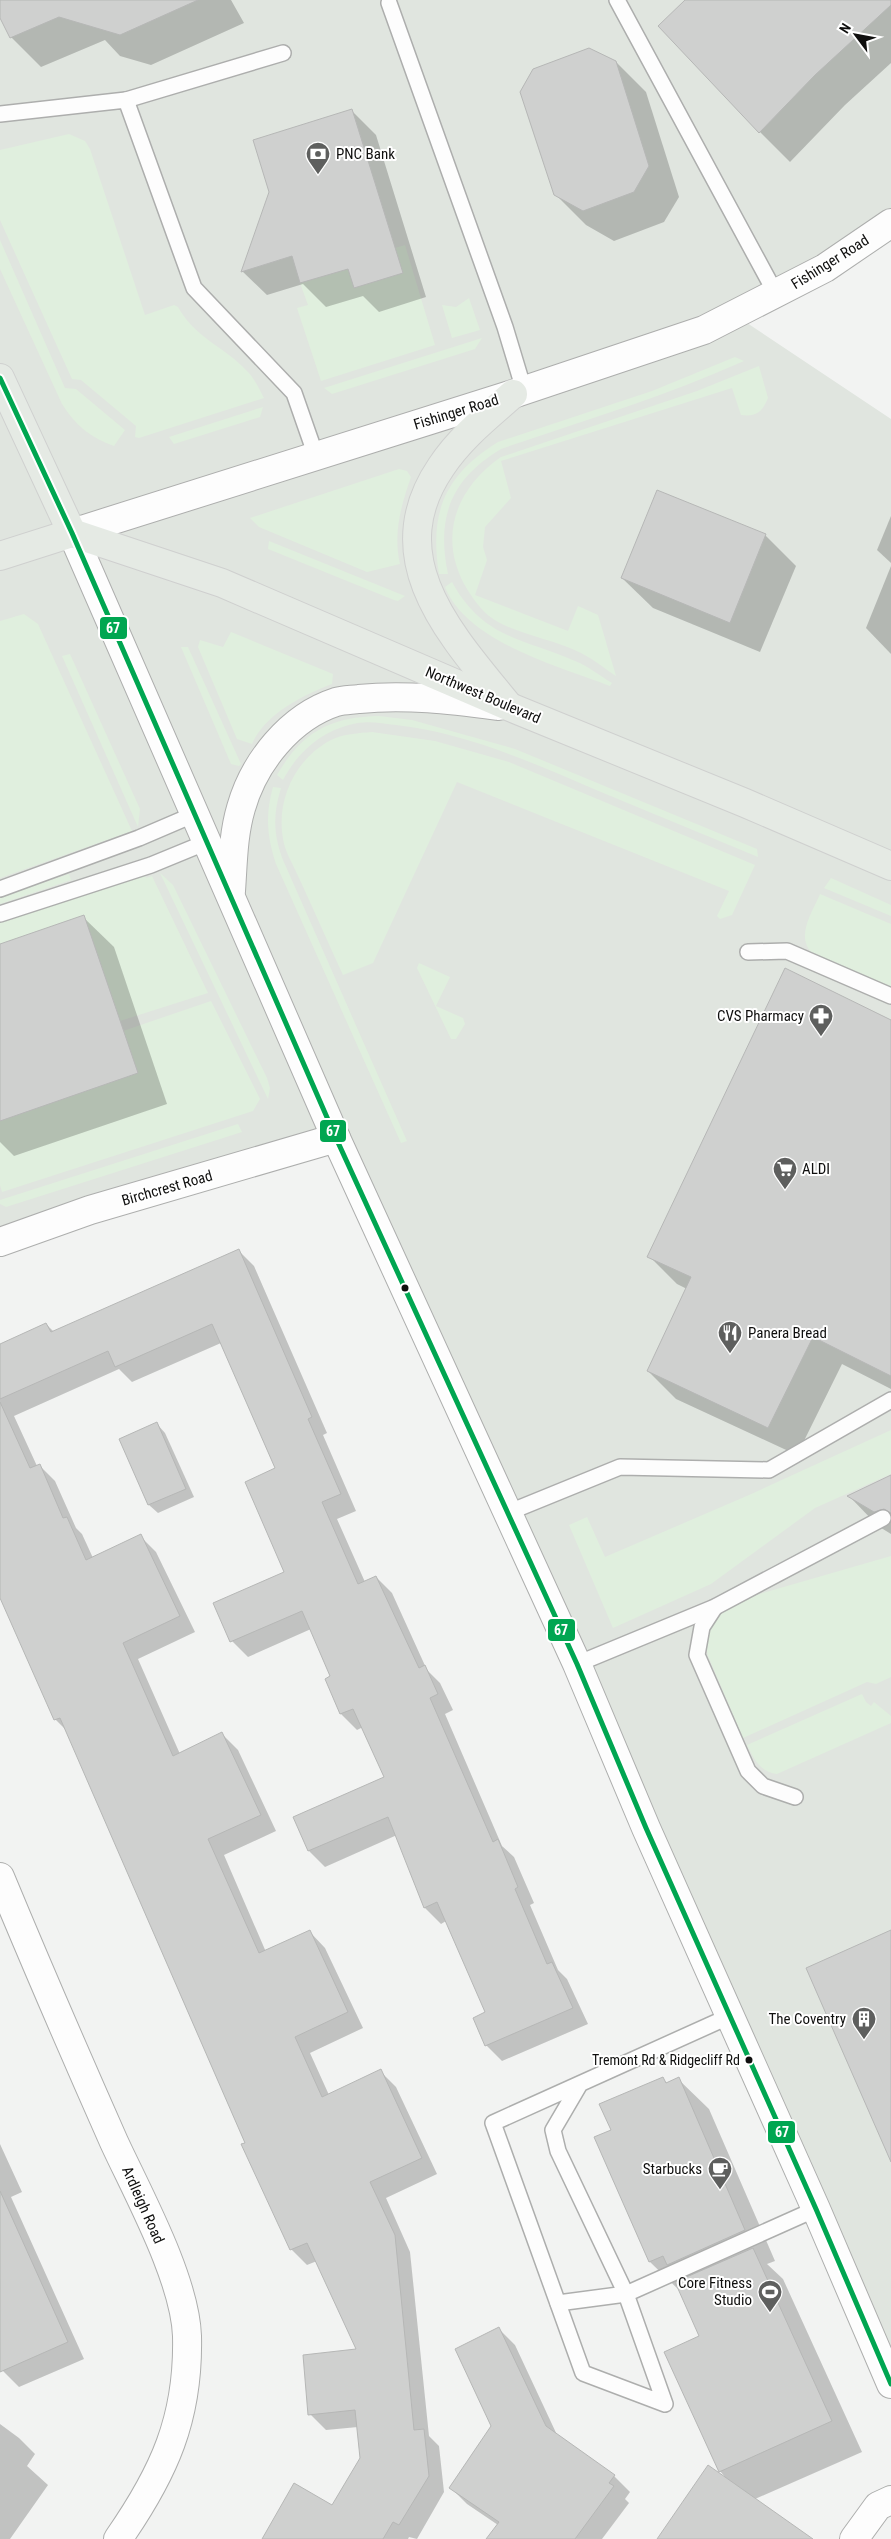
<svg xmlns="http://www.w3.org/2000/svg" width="891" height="2539" font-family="'Roboto Condensed',sans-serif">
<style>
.built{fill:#e0e5df}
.green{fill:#e0efde}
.shadow{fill:#0003}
.building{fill:#cfd0cf;stroke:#b6b7b6}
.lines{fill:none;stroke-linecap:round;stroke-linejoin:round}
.service-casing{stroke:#adaead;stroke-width:18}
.minor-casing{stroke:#adaead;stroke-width:30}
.secondary-casing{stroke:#adaead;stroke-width:30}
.primary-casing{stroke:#cfd0cf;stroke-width:30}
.service{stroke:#fdfdfd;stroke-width:15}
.minor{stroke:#fdfdfd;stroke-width:28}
.secondary{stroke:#fdfdfd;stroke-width:28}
.primary{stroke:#e5eae4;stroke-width:28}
.bus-1-casing{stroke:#fff;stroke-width:9}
.bus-1{stroke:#00a651;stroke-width:5}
.bus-dot{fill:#0f0f0e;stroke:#fff;stroke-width:2}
.labels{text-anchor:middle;stroke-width:4;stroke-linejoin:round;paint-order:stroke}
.bus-label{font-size:14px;fill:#0f0f0e;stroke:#fff;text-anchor:end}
.poi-label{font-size:15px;fill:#0f0f0e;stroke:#fff;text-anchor:end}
.street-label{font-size:15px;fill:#0f0f0e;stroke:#fff}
.line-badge{stroke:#fff;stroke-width:2}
.badge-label{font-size:14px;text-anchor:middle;font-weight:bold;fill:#fff}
</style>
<rect width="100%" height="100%" fill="#f2f3f2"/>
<polygon class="built" points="0,0 891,0 891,223 735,315 891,419 891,2384 336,1138 0,1242"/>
<g class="green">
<path d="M69 134 85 141 90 149 145 315 174 305 178 307C196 339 224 346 247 371 255 379 259 389 264 398L139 438 135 437 136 426 81 380 72 379 0 220V150Z"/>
<path d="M0 240 65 388 76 389 125 430 114 446C91 438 75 425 62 404L0 269Z"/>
<polygon points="405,245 435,345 321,381 297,308 308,305 300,283 348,269 354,288 402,273 395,248"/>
<polygon points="469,298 480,330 452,338 442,305 456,307"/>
<polygon points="482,338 475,349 332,394 324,388"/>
<path d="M735 357 744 361C666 396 583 421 501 449 451 479 436 517 448 574H439C429 512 445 475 498 442L652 391Z"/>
<path d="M759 366 768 398C762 412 757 417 741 415L732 388 501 461 511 498 485 527 483 547 487 560 475 595 568 631 578 606 598 615 616 676C604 668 593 659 581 653 555 640 524 636 498 622 485 615 475 602 467 589 437 539 455 489 501 457L697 391Z"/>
<polygon points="263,407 260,417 174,444 169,437"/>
<path d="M399 469 407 471 411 477C401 506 393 533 400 564L367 572 259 527 250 518Z"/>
<polygon points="269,541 405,596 398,601 394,600 268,549"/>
<path d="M452 582C483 638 521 638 575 661 588 666 600 676 612 683L610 686C558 666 467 642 445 587Z"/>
<polygon points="24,614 38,624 132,831 0,878 0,621"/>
<path d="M231 632 333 674 332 684C303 695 265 714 252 744L237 739 198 647 200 640 223 647Z"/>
<polygon points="181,647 188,647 241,764 239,766 231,764"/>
<polygon points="70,654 140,809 138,827 62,656"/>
<path d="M379 716 412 720 515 749 757 849 758 857C706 835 653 814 601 792 535 764 468 733 396 725 384 724 371 721 358 723 324 729 299 750 283 780L277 775C302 732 330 717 379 716Z"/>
<path d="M372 732 435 741 509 762 755 865 732 915 720 919 717 916 729 891 457 782 373 963 343 975C328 943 314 910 299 878 294 866 285 852 283 839 276 800 295 759 331 740 343 734 359 733 372 732Z"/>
<path d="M273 787 281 788C273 814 273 834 283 860L407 1141 401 1143 276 864C267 836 265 815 273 787Z"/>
<polygon points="160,873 173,885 267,1078 270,1088 268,1099"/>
<polygon points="69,874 71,880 0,904 0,897"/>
<polygon points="145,874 146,878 152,876 208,993 120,1021 0,944 0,922"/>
<polygon points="831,878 891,905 891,916 824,888"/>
<path d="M820 894 891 924V990L811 952C796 935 813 911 820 894Z"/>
<polygon points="419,963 450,977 436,1006 463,1018 465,1024 456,1039 451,1039 417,968"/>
<polygon points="211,1001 260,1099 253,1111 2,1192 0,1185 0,1121 137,1073 123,1031"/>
<polygon points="238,1124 242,1132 6,1207 0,1204 0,1200"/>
<polygon points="891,1430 891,1474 815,1508 711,1584 613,1628 569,1525 587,1517 605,1557 749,1495"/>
<polygon points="891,1556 891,1677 876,1684 867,1682 743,1738 708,1656 705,1642 707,1631 721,1611 749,1597"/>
<path d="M862 1694 866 1702 871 1706 874 1702 891 1716V1723L777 1774C760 1772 754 1759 747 1745Z"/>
</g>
<g class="shadow">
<polygon points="0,0 231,0 244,23 151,65 120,56 105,40 41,67 11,37 0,16"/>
<polygon points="687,0 891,0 891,63 845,105 790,162 760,132"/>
<polygon points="616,62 646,92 679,197 664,222 614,241 586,225 555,194"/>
<polygon points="351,110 376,135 426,297 379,312 363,296 326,307 303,284 267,295 242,271"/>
<polygon points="891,516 891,563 877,550"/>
<polygon points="765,535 796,566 760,652 653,608 622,578"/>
<polygon points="891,566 891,654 866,628"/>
<polygon points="83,917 114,947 167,1104 14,1156 0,1142 0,945"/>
<polygon points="891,1021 891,1389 842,1364 797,1455 676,1399 648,1371 687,1289 677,1284 649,1256"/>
<polygon points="238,1250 254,1266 327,1433 323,1435 356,1511 337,1519 365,1582 376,1577 392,1593 427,1670 440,1683 453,1710 445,1714 502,1846 514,1857 534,1903 530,1905 558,1970 567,1979 588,2024 502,2061 486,2045 487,2012 446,1921 441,1924 425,1908 397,1835 325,1867 309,1851 386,1778 363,1727 357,1730 341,1714 332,1677 311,1629 248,1657 232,1641 286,1573 276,1469 221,1343 132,1382 119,1369 14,1416 37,1466 39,1465 55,1481 76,1528 82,1534 93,1558 140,1536 156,1552 195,1632 138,1659 180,1754 222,1734 238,1750 276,1831 224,1855 266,1952 309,1931 325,1948 363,2028 310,2053 329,2095 380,2071 396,2087 437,2174 386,2198 410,2252 429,2436 439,2446 444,2492 417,2539 409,2537 408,2539 265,2539 333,2507 361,2459 358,2427 326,2430 310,2414 358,2351 317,2261 307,2265 291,2249 67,1731 55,1719 0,1595 0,1345 46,1324 54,1332"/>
<polygon points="157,1424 165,1433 194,1497 158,1513 149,1505 121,1440"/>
<polygon points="891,1484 891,1534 878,1526 849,1496"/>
<polygon points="663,2079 668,2084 678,2079 709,2109 775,2261 767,2264 783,2279 862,2452 755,2499 807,2539 661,2539 725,2477 720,2471 700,2337 680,2291 650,2262 596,2138 612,2130"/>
<polygon points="0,2144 22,2192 11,2197 84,2359 19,2387 3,2371 0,2365"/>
<polygon points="499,2329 515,2345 558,2437 614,2476 630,2492 625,2499 629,2503 602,2539 490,2539 498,2525 467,2504 451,2488 493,2426"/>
<polygon points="0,2424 19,2438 35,2454 27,2466 48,2485 10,2539 0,2539"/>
</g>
<g class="building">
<polygon points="0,0 198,0 120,35 59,17 10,38 0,18"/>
<polygon points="685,0 891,0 891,5 815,75 759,133 658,26"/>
<polygon points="589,48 616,61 649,166 634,192 583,211 554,195 520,92 533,69"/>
<polygon points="352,109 403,273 354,288 348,269 300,283 292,256 241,272 269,192 253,140"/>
<polygon points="657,490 766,534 730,623 621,578"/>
<polygon points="84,915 138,1073 0,1121 0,944"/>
<polygon points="785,968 891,1020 891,1376 813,1337 768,1428 647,1371 691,1277 647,1257"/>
<polygon points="239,1249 312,1417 308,1419 341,1494 322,1502 358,1584 376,1576 419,1668 425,1665 438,1694 430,1698 493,1842 498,1839 518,1887 515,1889 547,1964 552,1962 573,2008 485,2046 473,2018 485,2012 437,1902 424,1908 388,1817 308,1851 293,1817 384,1777 353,1709 340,1714 325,1679 330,1676 302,1611 230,1642 213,1603 284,1572 245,1482 275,1468 212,1324 115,1367 108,1351 0,1399 0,1344 46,1323 51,1332"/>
<polygon points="0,1402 30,1468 40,1464 63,1518 67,1517 86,1560 141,1534 180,1616 123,1643 173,1756 222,1732 261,1815 208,1839 259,1953 310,1930 348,2012 295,2037 322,2097 381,2069 422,2158 370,2182 395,2235 414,2430 424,2429 429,2476 399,2525 393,2522 383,2539 262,2539 294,2483 332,2505 360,2458 355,2410 308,2415 303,2355 356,2349 307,2243 290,2250 241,2144 245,2143 60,1718 54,1720 0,1598"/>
<polygon points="157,1422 186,1489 148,1505 119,1439"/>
<polygon points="891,1475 891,1513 884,1509 874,1512 847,1496"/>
<polygon points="891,1930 891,2162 806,1968"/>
<polygon points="663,2077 666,2083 679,2077 745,2230 667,2265 663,2256 649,2262 594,2137 611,2130 599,2104"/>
<polygon points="0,2191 68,2342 0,2372"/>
<polygon points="753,2248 832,2421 719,2472 664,2352 699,2336 675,2282"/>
<polygon points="499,2327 546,2426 615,2475 609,2483 614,2486 575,2539 486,2539 499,2522 449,2488 491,2426 455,2349"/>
<polygon points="708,2465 813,2539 657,2539"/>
</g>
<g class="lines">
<defs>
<g id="service">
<polyline points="617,0 776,294"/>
<polyline points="389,3 505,327 524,390"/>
<polyline points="126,100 283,53"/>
<polyline points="0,114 126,100 194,288 294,393 316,456"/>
<polyline points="0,889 139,838 195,814"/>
<polyline points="0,914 151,865 207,842"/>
<polyline points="748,952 787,951 891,996"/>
<polyline points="507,1513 620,1467 769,1470 891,1400"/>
<polyline points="715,1607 702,1627 697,1655 748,1771 763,1786 795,1797"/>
<polyline points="577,1664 715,1607 883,1518"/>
<path d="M580 2084 553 2130 558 2151 626 2294 665 2404 583 2373 493 2123C572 2087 651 2052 730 2016"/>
<polyline points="558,2303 626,2294 816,2209"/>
</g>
<g id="minor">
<polyline points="0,1242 90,1210 336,1138"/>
<path d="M0 1877C37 1966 75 2054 114 2142 138 2194 185 2279 187 2336 189 2418 164 2473 118 2539"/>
<polyline points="854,2539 878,2506 891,2500"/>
</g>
<g id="secondary">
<polyline points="891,223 825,268 704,330 513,394 72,533 336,1138 577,1664 646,1828 816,2209 891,2384"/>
<path d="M231 891C233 863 233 835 241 808 254 762 290 717 336 702 343 700 352 700 359 699 406 694 452 700 499 706"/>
</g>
<g id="primary">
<polyline points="0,378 72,533"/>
<polyline points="72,533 222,583 510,707 745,803 891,866"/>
<polyline points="0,556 72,533"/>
<path d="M507 704C450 634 379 558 441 467 460 438 488 416 513 394"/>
</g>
</defs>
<use href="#service" class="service-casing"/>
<use href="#minor" class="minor-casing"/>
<use href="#secondary" class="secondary-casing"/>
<use href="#primary" class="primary-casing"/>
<use href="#service" class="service"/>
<use href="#minor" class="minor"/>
<use href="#secondary" class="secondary"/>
<use href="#primary" class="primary"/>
<defs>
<polyline id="bus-1" points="0,378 72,533 336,1138 577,1664 646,1828 816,2209 891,2384"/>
</defs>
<use href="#bus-1" class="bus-1-casing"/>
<use href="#bus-1" class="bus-1"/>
</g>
<defs>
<symbol id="bank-pin" viewBox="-11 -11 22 30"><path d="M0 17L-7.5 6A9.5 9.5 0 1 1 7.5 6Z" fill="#5e5f5e" stroke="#fff"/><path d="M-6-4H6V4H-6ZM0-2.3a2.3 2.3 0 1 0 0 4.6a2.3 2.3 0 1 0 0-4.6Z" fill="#fff"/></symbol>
<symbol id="pharmacy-pin" viewBox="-11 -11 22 30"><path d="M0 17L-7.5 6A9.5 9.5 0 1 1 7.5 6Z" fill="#5e5f5e" stroke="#fff"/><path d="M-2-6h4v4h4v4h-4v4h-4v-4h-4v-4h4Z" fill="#fff"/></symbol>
<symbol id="supermarket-pin" viewBox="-11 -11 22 30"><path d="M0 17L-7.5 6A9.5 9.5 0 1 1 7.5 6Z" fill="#5e5f5e" stroke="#fff"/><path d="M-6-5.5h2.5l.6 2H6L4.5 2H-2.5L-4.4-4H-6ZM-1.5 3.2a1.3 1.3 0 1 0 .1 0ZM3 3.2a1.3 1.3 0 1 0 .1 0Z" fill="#fff"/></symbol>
<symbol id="restaurant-pin" viewBox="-11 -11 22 30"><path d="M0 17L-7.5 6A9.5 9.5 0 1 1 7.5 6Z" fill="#5e5f5e" stroke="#fff"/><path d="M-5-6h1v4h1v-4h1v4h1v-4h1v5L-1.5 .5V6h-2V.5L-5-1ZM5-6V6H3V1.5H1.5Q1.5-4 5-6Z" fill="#fff"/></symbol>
<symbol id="building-pin" viewBox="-11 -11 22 30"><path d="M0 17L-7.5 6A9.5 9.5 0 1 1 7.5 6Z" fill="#5e5f5e" stroke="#fff"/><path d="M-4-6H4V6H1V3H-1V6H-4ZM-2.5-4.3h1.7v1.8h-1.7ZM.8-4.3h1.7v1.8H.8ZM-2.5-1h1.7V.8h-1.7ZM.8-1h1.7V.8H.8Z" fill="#fff"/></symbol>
<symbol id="cafe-pin" viewBox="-11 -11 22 30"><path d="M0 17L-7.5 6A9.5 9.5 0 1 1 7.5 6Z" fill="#5e5f5e" stroke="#fff"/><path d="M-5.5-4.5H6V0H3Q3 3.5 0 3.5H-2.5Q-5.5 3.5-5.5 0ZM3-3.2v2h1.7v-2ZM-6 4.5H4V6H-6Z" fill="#fff"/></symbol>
<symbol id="stadium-pin" viewBox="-11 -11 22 30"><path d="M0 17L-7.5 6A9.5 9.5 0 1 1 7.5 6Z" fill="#5e5f5e" stroke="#fff"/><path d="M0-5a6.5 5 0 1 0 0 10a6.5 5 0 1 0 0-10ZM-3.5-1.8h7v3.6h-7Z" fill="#fff"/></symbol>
</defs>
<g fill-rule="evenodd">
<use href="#bank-pin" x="304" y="140" width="28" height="38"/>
<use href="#pharmacy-pin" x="807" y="1002" width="28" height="38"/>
<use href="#supermarket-pin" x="771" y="1155" width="28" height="38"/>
<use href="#restaurant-pin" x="716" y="1319" width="28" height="38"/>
<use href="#building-pin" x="850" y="2005" width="28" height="38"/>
<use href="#cafe-pin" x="706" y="2155" width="28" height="38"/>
<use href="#stadium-pin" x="756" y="2278" width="28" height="38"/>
</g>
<g class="bus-dot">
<circle cx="405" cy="1288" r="4.5"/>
<circle cx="749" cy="2060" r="4.5"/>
</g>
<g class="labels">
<g class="bus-label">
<text x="740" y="2065">Tremont Rd &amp; Ridgecliff Rd</text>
</g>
<g class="poi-label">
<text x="336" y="159" text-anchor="start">PNC Bank</text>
<text x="804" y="1021">CVS Pharmacy</text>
<text x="802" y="1174" text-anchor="start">ALDI</text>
<text x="748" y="1338" text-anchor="start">Panera Bread</text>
<text x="846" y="2024">The Coventry</text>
<text x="702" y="2174">Starbucks</text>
<text x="752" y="2288">Core Fitness<tspan x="752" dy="17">Studio</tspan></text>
</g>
<g class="street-label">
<text transform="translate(830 262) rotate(-32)" y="5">Fishinger Road</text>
<text transform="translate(456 412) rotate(-17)" y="5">Fishinger Road</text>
<text transform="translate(483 695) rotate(23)" y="5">Northwest Boulevard</text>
<text transform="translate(167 1188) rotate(-16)" y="5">Birchcrest Road</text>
<text transform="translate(143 2205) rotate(66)" y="5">Ardleigh Road</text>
</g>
</g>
<g class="line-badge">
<rect x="99" y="616" width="29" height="24" rx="5" fill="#00a651"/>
<rect x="319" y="1119" width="28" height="24" rx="5" fill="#00a651"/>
<rect x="547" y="1618" width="29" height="24" rx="5" fill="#00a651"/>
<rect x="767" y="2120" width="29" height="24" rx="5" fill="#00a651"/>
</g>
<g class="badge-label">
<text x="113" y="633">67</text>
<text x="333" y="1136">67</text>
<text x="561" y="1635">67</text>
<text x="782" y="2137">67</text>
</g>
<g transform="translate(856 35) rotate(302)" stroke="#ffffff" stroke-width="4" paint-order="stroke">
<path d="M0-4L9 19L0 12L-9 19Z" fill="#0f0f0e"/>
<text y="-8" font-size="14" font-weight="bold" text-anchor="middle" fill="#0f0f0e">N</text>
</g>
</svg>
